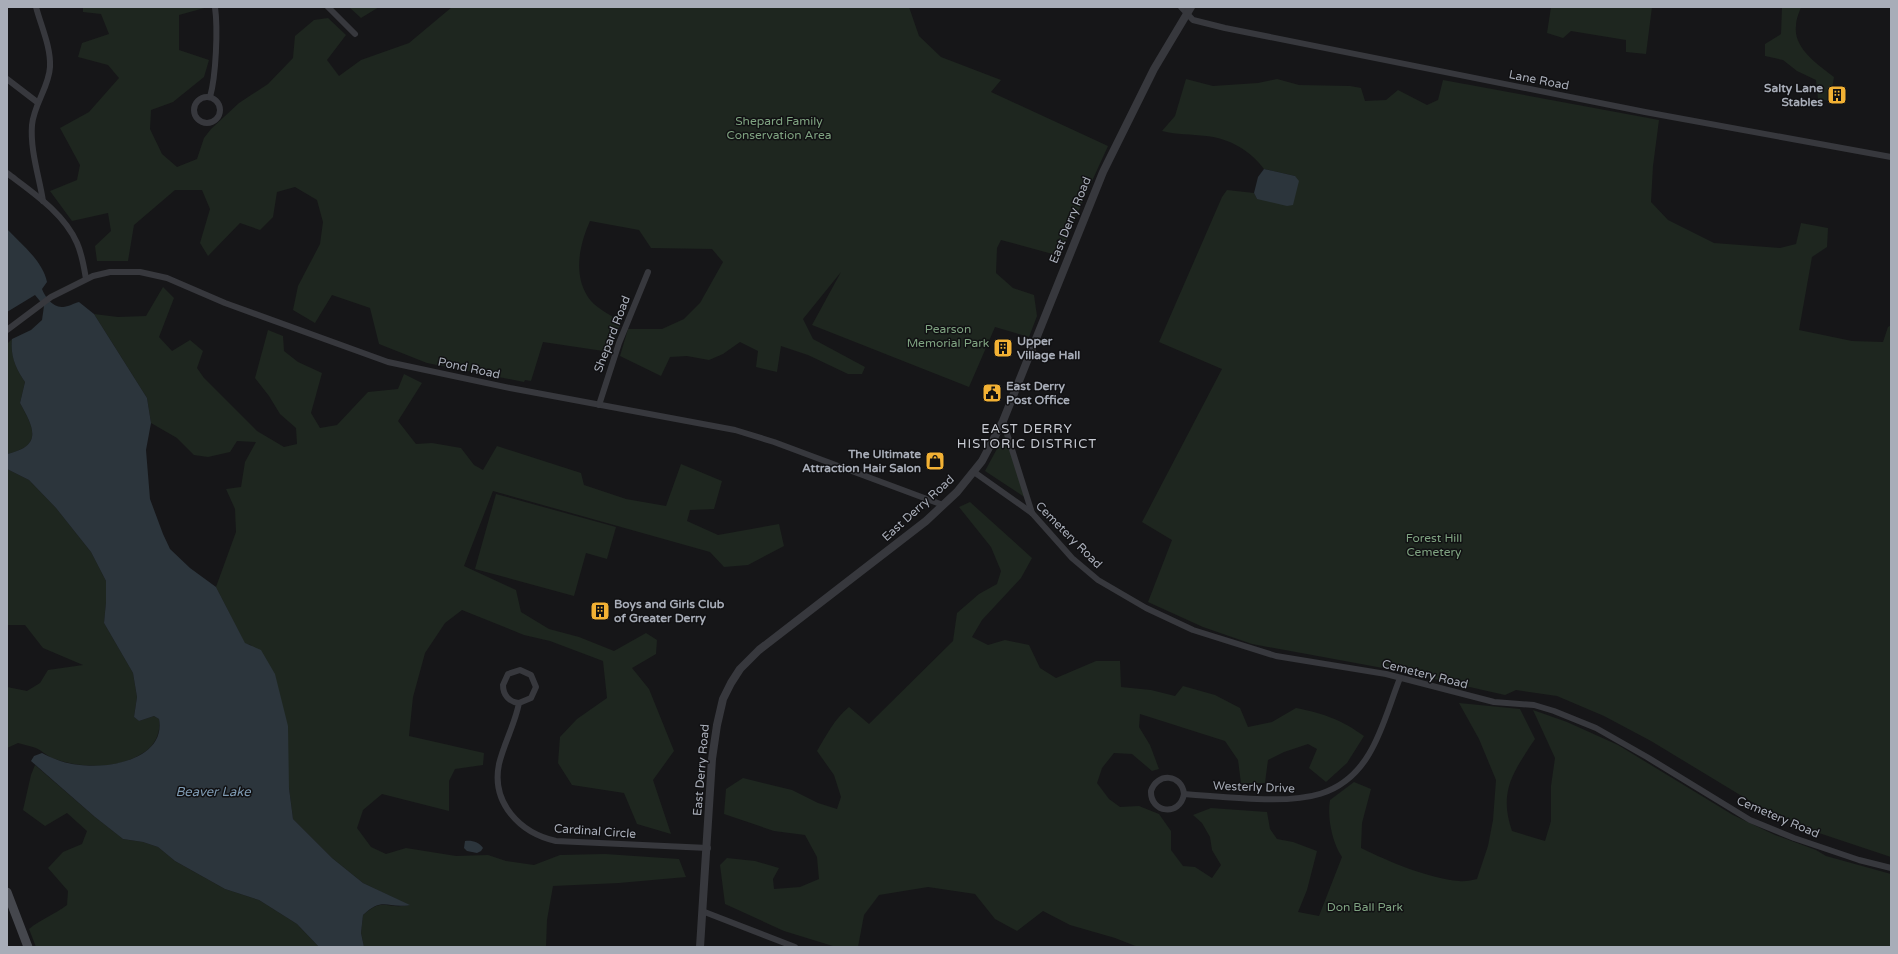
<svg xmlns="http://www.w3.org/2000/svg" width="1898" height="954" font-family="'Varela Round',sans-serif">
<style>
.green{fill:#1e261f}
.water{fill:#2c353c}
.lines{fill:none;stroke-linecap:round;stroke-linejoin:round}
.minor{stroke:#37383d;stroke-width:6}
.tertiary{stroke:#37383d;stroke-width:8}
.secondary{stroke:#45474d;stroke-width:9}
.labels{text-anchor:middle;stroke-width:3;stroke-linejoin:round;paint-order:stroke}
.street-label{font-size:12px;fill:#a8adb8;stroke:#111113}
.poi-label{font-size:12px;font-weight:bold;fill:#a8adb8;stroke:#111113;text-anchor:start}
.park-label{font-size:12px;fill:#7fa381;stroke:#111113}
.neighbourhood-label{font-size:13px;letter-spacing:1px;fill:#c9ccd4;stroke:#111113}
.water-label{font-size:13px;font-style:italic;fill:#7f9bb3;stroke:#111113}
</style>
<rect width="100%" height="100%" fill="#161618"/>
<g class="green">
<path d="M83 7H208L179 15V50L209 60 204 77 173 102 151 110 150 129 162 154 177 167 197 159 204 138 211 129 239 103 268 84 293 58 295 36 314 20 328 18 346 35 327 60 339 76 361 60 409 43 452 7H909L919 36 941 57 1001 80 991 92 1108 146 1082 203 1060 256 1001 240 997 248 996 273 1013 288 1034 295 1037 316 1029 337 995 327 969 387 812 325 841 272 803 319 813 339 865 367 862 374H848L808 355 781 346 777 372 756 367 758 351 740 342 723 354 709 360 687 356 670 357 661 376 620 356 628 329H662L684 319 700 303 723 262 712 249 651 248 639 230 590 221C579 246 572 277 591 301 598 309 612 316 621 322L610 352 543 342 531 381 525 380 524 382 427 363 379 344 370 308 332 295 315 323 293 310 298 286 320 244 323 222 317 200 295 187 277 192 273 217 260 230 240 223 208 256 200 243 210 209 202 190H175L134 225 128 261H97L95 246 111 231 108 213 72 221 50 191 77 180 80 165 60 128 89 112 119 78 108 65 78 57 82 43 109 34 101 14 83 12Z"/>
<polygon points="349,7 379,7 361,18"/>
<polygon points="1551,7 1652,7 1646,54 1626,52 1626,40 1571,31 1563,38 1547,33"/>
<path d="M1782 7H1801C1799 13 1796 19 1796 26 1793 48 1818 65 1834 77L1830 101 1818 99 1816 80 1797 71 1783 60 1765 56V44L1781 34Z"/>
<path d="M1186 79 1213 86 1258 83 1277 79 1299 85 1350 86 1361 88 1365 101 1386 100 1398 90 1427 105 1438 100 1443 80 1659 120 1653 166 1651 202 1668 220 1714 243 1780 248 1796 244 1801 223 1828 228 1827 247 1812 257 1799 330 1852 341 1883 342 1888 327 1891 325V857L1819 833 1755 804 1651 741 1604 716 1557 696 1516 690 1505 695 1399 671 1252 644 1203 627 1148 602 1172 540 1142 522 1222 369 1159 342 1222 197 1227 190 1254 193 1257 199 1295 176 1264 169C1251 151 1229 138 1206 136 1191 134 1177 135 1162 131L1175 116Z"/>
<path d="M163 287 174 298 159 337 172 351 190 340 203 351 197 368 204 378 257 431 284 447 297 444 296 428 280 414 269 396 255 378 268 330 283 336 284 351 298 362 322 373 311 413 320 428 337 425 368 392 398 389 404 374 422 383 398 421 416 444 432 443 461 448 474 465 483 470 497 446 581 473 584 485 626 499 666 506 681 464 722 481 714 509 690 510 687 521 718 535 779 524 784 546 748 565 724 567 710 552 493 491 464 566 516 590 521 612 549 629 579 637 614 651 646 633 657 640 656 654 632 668 649 689 674 751 653 780 671 834 637 824 624 793 572 785 558 763 560 737 577 719 607 698 603 661 550 641 524 635 462 610 445 623 425 653 413 697 409 736 484 753 483 765 455 769 449 781V811L382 794 363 810 357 828 371 847 386 854 406 848 456 856 488 855 506 861 534 865 560 855 605 854 679 859 686 877 619 883 553 886 547 920 546 947H364L361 933 363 915C384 896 386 910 409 905L363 883 332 858 293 819 289 788 251 645 245 644 216 587 236 532 235 509 226 489 241 487 245 462 256 442 237 441 230 452 208 457 194 455 177 438 151 423 147 398 94 314 118 317 146 316Z"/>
<path d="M12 339C10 355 16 369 25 382L20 403C34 428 43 446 7 454V344Z"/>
<polygon points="1005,434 1026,498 985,471"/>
<path d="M7 469 29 480 56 508 91 552 106 581V602L104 623 133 673 137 697 134 717 139 721 154 716 159 719C161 731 156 744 146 751 119 770 81 769 52 758 46 755 41 750 36 748 31 746 24 745 18 743L7 748V687L27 691 40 683 48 670 83 665 43 648 25 625H7Z"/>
<polygon points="496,494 616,527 607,559 586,553 574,596 475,569"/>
<path d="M970 502 1032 558 1021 578 982 620 972 637 988 645 1005 640 1029 645 1040 668 1056 678 1096 661H1120L1121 687 1151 690 1175 696 1183 686 1215 695 1240 708 1248 727 1272 722 1296 708C1325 714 1340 719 1364 736L1347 763 1326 782 1309 768 1317 749 1308 744 1284 752 1268 760 1265 783H1241L1238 760 1225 741 1140 714 1139 727 1150 745 1159 769 1152 771 1132 754 1114 753 1102 768 1097 783 1109 799 1120 807 1139 806 1159 814 1171 831V850L1183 866 1195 867 1212 878 1221 865 1212 850 1210 837 1202 823 1193 815 1211 808 1267 812 1270 829 1277 839 1293 842 1317 851 1307 890 1298 912 1319 916 1342 857C1332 842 1327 817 1330 800L1354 782 1371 789 1362 823 1361 848C1387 861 1430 879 1459 881 1465 882 1472 880 1477 879L1488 846 1493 820 1496 780 1479 739 1459 703 1520 709 1535 739C1514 771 1498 791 1512 831L1545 841 1551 821V786L1555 758 1533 710 1567 722 1618 745 1733 815 1775 835 1816 850 1826 856 1891 874V947H1138L1115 938 1070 925 1043 911 1017 931 995 919 975 894 928 887 879 895 864 915 858 947H836L784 931 725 904 720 865 727 858 755 861 779 868 773 879 774 889 800 887 819 879 817 857 805 835 774 831 724 814 726 789 743 778 792 790 818 803 837 809 841 797 834 775 817 751C826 736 835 718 849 707L869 724 953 641 957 613 979 594 997 584 1001 571 991 547 959 507Z"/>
<path d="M35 765 95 817 123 839 143 842 158 847 175 861 225 889 259 900 297 924 319 947H36L29 929C41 919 54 915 67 905L68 891 48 868 63 852 82 844 87 831 67 813 45 826 23 810 31 775Z"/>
</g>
<g class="water">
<polygon points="1264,169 1295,176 1299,181 1293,205 1287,206 1257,199 1254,193 1258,177"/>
<path d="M7 229C21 244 43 261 47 282L42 289C45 297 53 308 63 307 68 307 74 303 79 302L94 314 147 398 151 423 146 450 150 499 163 534 170 549 190 568 216 587 245 643 261 650 275 674 288 726 289 788 293 819 332 858 363 883 410 905C386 909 384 896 363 915L361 933 364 947H319L297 924 259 900 225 889 175 861 158 847 143 842 123 839 95 817 31 761 34 756 42 753C53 759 67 764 80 765 109 769 166 759 159 719L154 716 139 721 134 717 137 697 133 673 104 623 106 602V581L91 552 56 508 29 480 7 469V454C43 446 34 428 20 403L25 382C16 369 10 356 12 339L31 330 42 320 44 306 35 295 7 312Z"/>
<path d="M465 841C472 840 479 842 483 848L481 851 477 853 467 851 464 848Z"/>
</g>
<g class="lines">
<g class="minor">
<path d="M36 7C41 26 51 47 50 67 49 87 34 104 32 125 30 150 39 176 43 201"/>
<polyline points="328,7 355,34"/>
<polyline points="1181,7 1193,20 1225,28 1645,112 1891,157"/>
<polyline points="7,79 37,102"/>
<circle cx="207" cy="110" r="13"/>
<path d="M210 97C216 76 218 29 215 7"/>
<path d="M7 173C32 192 64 213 77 243 82 254 84 267 86 279"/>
<polyline points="7,330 51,297 93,276 110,272 140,272 167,278 225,303 388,362 510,388 735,430 774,442 943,505"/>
<polyline points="599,405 619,343 648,272"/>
<polyline points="1003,421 1032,513"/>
<polyline points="974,472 1032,513 1072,558 1098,580 1146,608 1193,630 1276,656 1386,674 1494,702 1534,705 1554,711 1596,728 1647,757 1750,820 1794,838 1859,860 1891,868"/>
<path d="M519 703 531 698 536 687 531 675 520 670 508 674 503 685C503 695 509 702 519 703 515 724 504 743 499 764 491 803 520 833 556 841L708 848"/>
<path d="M1184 794C1180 817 1150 813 1151 791 1157 772 1182 774 1184 794 1208 796 1232 798 1257 799 1303 801 1343 798 1369 754 1383 731 1390 703 1400 678"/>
<polyline points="702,911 795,947"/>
</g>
<polyline class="tertiary" points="700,947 712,759 717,725 723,699 731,683 740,669 759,650 926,521 957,492 982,461 1003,421 1103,172 1154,69 1191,7"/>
<polyline class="secondary" points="7,892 28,947"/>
</g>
<defs>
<symbol id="building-square" viewBox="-11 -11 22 22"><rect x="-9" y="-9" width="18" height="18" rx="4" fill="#f2b134" stroke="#111113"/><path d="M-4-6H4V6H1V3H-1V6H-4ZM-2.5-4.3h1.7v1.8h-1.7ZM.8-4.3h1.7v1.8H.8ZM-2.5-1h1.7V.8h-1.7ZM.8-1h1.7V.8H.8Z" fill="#111"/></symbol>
<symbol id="civic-square" viewBox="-11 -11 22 22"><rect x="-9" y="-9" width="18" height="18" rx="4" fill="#f2b134" stroke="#111113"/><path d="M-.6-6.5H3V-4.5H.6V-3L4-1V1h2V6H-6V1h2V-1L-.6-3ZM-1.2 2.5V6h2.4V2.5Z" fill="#111"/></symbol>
<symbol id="shop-square" viewBox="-11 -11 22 22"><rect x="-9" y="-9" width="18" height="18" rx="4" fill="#f2b134" stroke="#111113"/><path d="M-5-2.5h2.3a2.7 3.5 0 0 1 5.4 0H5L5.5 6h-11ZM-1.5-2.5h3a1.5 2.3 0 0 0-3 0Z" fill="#111"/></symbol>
</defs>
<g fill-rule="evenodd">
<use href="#building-square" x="1826" y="84" width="22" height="22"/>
<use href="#building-square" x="992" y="337" width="22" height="22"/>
<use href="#civic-square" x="981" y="382" width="22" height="22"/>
<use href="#shop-square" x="924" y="450" width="22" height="22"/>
<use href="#building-square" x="589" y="600" width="22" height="22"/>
</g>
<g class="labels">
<g class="street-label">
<text transform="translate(1539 80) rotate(11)" y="4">Lane Road</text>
<text transform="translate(1070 220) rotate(-68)" y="4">East Derry Road</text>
<text transform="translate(612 334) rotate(-69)" y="4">Shepard Road</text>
<text transform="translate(469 368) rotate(12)" y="4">Pond Road</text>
<text transform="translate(918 508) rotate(-42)" y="4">East Derry Road</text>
<text transform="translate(1069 535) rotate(45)" y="4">Cemetery Road</text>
<text transform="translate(1425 674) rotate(14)" y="4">Cemetery Road</text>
<text transform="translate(701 770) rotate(-85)" y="4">East Derry Road</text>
<text transform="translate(1254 787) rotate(2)" y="4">Westerly Drive</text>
<text transform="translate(1778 817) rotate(23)" y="4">Cemetery Road</text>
<text transform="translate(595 831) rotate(4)" y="4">Cardinal Circle</text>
</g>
<g class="poi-label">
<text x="1823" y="92" text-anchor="end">Salty Lane<tspan x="1823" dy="14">Stables</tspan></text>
<text x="1017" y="345">Upper<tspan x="1017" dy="14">Village Hall</tspan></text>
<text x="1006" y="390">East Derry<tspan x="1006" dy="14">Post Office</tspan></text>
<text x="921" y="458" text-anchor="end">The Ultimate<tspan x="921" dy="14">Attraction Hair Salon</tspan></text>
<text x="614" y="608">Boys and Girls Club<tspan x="614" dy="14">of Greater Derry</tspan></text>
</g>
<g class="park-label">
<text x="779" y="125">Shepard Family<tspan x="779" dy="14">Conservation Area</tspan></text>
<text x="948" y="333">Pearson<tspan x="948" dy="14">Memorial Park</tspan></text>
<text x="1434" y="542">Forest Hill<tspan x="1434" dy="14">Cemetery</tspan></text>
<text x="1365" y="911">Don Ball Park</text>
</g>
<g class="neighbourhood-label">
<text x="1027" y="433">EAST DERRY<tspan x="1027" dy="15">HISTORIC DISTRICT</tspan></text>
</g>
<g class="water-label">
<text x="213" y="796">Beaver Lake</text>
</g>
</g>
<rect width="1898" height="954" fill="none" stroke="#a8adb8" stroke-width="16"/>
</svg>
